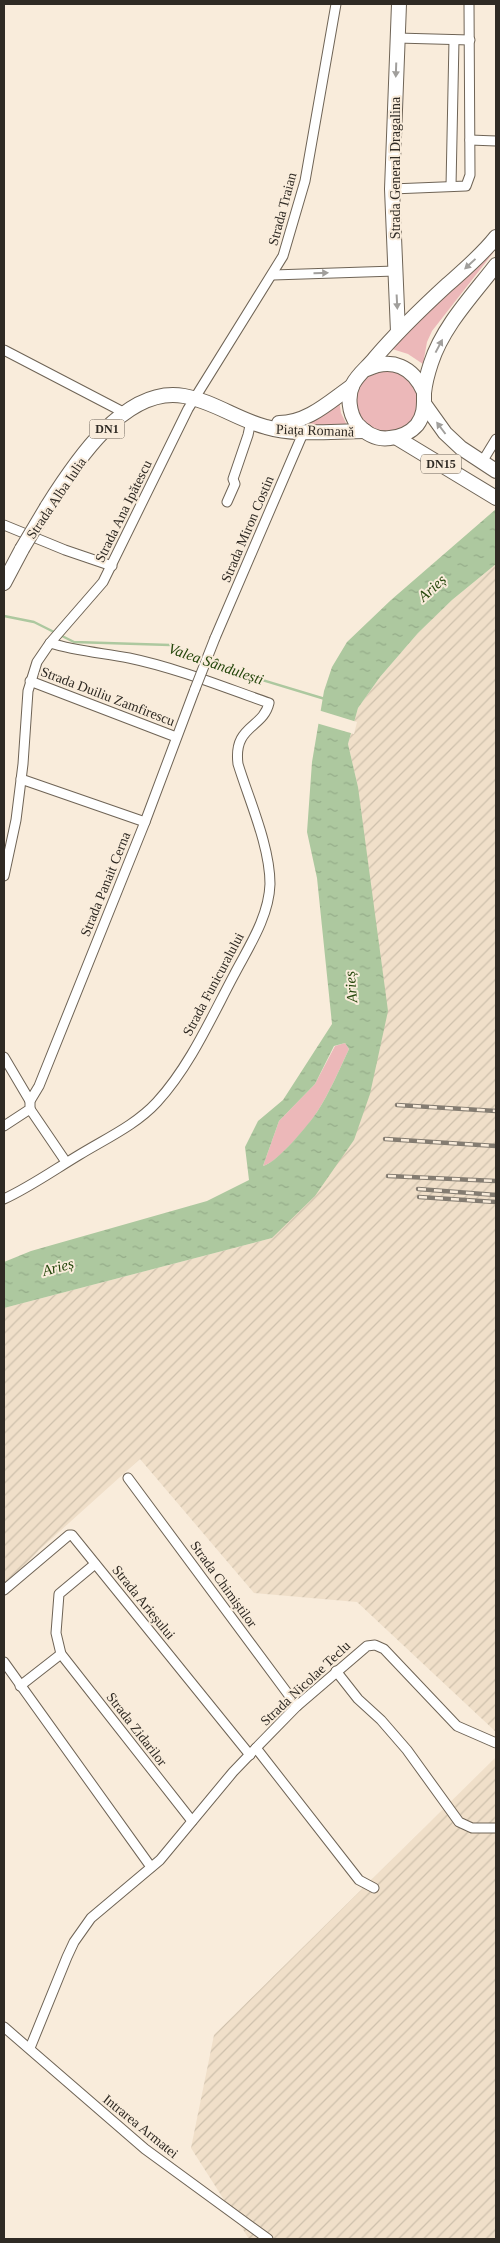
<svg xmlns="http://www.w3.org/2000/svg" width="500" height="2243" font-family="'Times New Roman',serif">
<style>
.industrial{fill:url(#industrial-furrows)}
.green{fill:#ecb8b9}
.water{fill:url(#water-ripples);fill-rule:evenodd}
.pier{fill:#f9ecdb}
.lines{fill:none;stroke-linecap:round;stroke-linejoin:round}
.stream{stroke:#adc89f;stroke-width:2.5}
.street-casing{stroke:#6f6456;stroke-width:11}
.primary-casing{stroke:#6f6456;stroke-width:16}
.street{stroke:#fff;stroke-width:9}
.primary{stroke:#fff;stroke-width:14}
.rail-casing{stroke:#847c71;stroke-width:4.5}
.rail{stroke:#f9ecdb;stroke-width:2.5;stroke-dasharray:8;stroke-linecap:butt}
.street-bridge-casing{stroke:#6f6456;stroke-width:11;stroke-linecap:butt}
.primary-bridge-casing{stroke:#6f6456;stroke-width:16;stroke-linecap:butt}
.street-bridge{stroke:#fff;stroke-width:9}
.primary-bridge{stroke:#fff;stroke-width:14}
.oneway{fill:#a19f9c}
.labels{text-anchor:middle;stroke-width:4;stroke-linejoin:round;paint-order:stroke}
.shield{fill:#f9ecdb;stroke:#6c645b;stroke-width:1}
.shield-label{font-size:12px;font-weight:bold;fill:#2f2a24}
.street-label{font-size:14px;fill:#2f2a24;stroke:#f9ecdb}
.water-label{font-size:15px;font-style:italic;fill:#25460b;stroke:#f9ecdb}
</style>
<defs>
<pattern id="industrial-furrows" width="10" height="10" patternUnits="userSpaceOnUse" patternTransform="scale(1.25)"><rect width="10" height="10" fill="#f0dfc9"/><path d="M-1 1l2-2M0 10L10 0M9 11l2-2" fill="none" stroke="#cec0ac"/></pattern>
<pattern id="water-ripples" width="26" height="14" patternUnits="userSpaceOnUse" patternTransform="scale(1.25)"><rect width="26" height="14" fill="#adc89f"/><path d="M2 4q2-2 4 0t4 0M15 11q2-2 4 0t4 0" fill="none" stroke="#95ac89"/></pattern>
</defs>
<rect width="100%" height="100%" fill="#f9ecdb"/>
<g class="industrial">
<polygon points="496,564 496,1732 357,1602 254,1593 140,1459 39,1550 4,1588 4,1308 272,1238 354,1140 358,787 348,744 358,708 380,677 418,633 452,600"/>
<polygon points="496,1757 496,2239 249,2239 191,2148 214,2035"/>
</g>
<g class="green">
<polygon points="491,250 493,253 432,331 427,342 423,364 408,354 389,348"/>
<polygon points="393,367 419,387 420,411 405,431 372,432 352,407 362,376"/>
<polygon points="339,400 341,413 348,427 308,425"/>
<path d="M345 1043 349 1049C339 1070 330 1092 317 1112 309 1125 277 1163 263 1166L279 1121 315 1084 335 1046Z"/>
</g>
<path class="water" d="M496 509V564L452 600 418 633 380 677 358 708 348 744 358 787 388 1011 370 1094 354 1140 315 1196 272 1238 4 1308V1262L31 1251 207 1201 249 1180 245 1147 258 1121 283 1100 332 1024 317 878 307 832 312 762 324 691 332 667 347 642 391 600ZM345 1043 349 1049C339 1070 330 1092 317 1112 309 1124 277 1163 263 1166L279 1121 315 1084 334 1046Z"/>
<polygon class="pier" points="318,710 357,722 354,734 316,723"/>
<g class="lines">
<polyline class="stream" points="4,616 34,622 74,642 170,645 239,673 325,699"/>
<defs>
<g id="street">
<polyline points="397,38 470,40"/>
<polyline points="470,140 496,141"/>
<polyline points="451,186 454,40"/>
<polyline points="392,189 466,186 470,175 469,4"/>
<polyline points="273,275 395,271"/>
<polyline points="4,350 125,413"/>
<polyline points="482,462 496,439"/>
<polyline points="227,502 235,484 233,479 248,435 251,421"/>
<polyline points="4,525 65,550 112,566"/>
<polyline points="215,638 304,431"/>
<polyline points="30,681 176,737"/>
<polyline points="21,779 145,822"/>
<polyline points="4,876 16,820 23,764 28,691 37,662 50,643 103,582 188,409 283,256 305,181 336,4"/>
<polyline points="4,1057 30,1101"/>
<polyline points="30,1109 66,1162"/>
<polyline points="4,1126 30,1109 30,1101 39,1086 145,822 195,689"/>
<path d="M4 1199C30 1187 54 1170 79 1155 105 1139 136 1125 157 1102 190 1066 211 1018 234 975 248 948 269 917 270 884 270 846 249 800 238 764 233 725 263 729 269 703 223 687 177 668 129 658 103 653 76 651 50 643"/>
<polyline points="128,1478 297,1706"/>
<polyline points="95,1564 59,1594 56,1633 61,1654 192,1821"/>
<polyline points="4,1590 69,1535 72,1535 250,1755"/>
<polyline points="4,1662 151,1867"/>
<polyline points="336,1671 358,1699 381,1720 407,1750 459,1822 472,1828 496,1828"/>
<polyline points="20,1686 61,1654"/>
<polyline points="256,1748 359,1880 374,1888"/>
<polyline points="4,2027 145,2149 268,2239"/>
<polyline points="30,2048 67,1957 74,1942 91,1918 160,1860 233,1772 256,1748 297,1706 367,1646 375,1645 384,1649 457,1726 496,1743"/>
</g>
<g id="primary">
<path d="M496 237C482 255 464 270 447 285 422 308 397 332 375 358 368 367 358 374 353 384 347 396 349 413 357 424 366 434 377 440 390 438 400 437 410 433 417 425 425 414 424 405 424 393 425 383 428 372 431 363 443 326 473 295 496 265"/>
<polyline points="398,332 392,189 399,4"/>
<path d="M367 369C392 357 413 367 424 392"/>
<polyline points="425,405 445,433 461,448 496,471"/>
<path d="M279 423C308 423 330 401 352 386"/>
<polyline points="397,438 496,498"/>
<path d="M47 507C74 464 125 385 184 396 213 401 238 420 266 427 296 436 333 431 365 431"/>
<polyline points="4,583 22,549"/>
</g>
</defs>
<use href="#street" class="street-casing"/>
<use href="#primary" class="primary-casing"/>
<use href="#street" class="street"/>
<use href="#primary" class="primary"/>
<defs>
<g id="rail">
<polyline points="397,1105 496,1111"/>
<polyline points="385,1139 496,1146"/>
<polyline points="388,1176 496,1181"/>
<polyline points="418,1189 496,1195"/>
<polyline points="419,1197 496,1202"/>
</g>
</defs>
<use href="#rail" class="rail-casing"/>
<use href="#rail" class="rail"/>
<defs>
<polyline id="street-bridge" points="195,689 215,638"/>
<polyline id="primary-bridge" points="22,549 47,507"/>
</defs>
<use href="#street-bridge" class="street-bridge-casing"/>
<use href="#primary-bridge" class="primary-bridge-casing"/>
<use href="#street-bridge" class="street-bridge"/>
<use href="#primary-bridge" class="primary-bridge"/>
</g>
<defs><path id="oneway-solid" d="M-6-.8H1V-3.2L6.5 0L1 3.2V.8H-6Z" transform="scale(1.25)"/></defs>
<g class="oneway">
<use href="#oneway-solid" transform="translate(396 70) rotate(92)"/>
<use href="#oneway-solid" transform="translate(470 264) rotate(137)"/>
<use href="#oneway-solid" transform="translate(321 273) rotate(-2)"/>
<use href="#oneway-solid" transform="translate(397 302) rotate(87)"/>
<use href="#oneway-solid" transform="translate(439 346) rotate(-62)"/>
<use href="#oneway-solid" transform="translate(441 428) rotate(-127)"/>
</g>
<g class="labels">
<g class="shield">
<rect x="89.5" y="419.5" width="35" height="19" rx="4"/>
<rect x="421" y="454.5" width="40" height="19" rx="4"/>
</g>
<g class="shield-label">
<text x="107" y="433">DN1</text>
<text x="441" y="468">DN15</text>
</g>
<g class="street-label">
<text transform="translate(395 168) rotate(-90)" y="5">Strada General Dragalina</text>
<text transform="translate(282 209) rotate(-75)" y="5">Strada Traian</text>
<text transform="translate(315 430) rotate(2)" y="5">Piața Romană</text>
<text transform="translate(56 498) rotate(-56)" y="5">Strada Alba Iulia</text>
<text transform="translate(123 511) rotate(-64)" y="5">Strada Ana Ipătescu</text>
<text transform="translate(247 529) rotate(-67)" y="5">Strada Miron Costin</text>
<text transform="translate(108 696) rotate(21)" y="5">Strada Duiliu Zamfirescu</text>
<text transform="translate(105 884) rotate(-68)" y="5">Strada Panait Cerna</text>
<text transform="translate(213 984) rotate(-62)" y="5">Strada Funicuralului</text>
<text transform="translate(224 1584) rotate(54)" y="5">Strada Chimiștilor</text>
<text transform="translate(144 1602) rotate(51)" y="5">Strada Arieșului</text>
<text transform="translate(305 1683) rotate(-43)" y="5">Strada Nicolae Teclu</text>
<text transform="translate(137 1729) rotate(52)" y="5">Strada Zidarilor</text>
<text transform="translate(141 2126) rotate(39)" y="5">Intrarea Armatei</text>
</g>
<g class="water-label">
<text transform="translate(432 588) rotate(-42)" y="5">Arieș</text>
<text transform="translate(216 664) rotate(19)" y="5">Valea Sândulești</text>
<text transform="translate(351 987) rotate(-95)" y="5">Arieș</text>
<text transform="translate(58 1267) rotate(-15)" y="5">Arieș</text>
</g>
</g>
<rect width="500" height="2243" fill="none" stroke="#2f2a24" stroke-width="10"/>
</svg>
